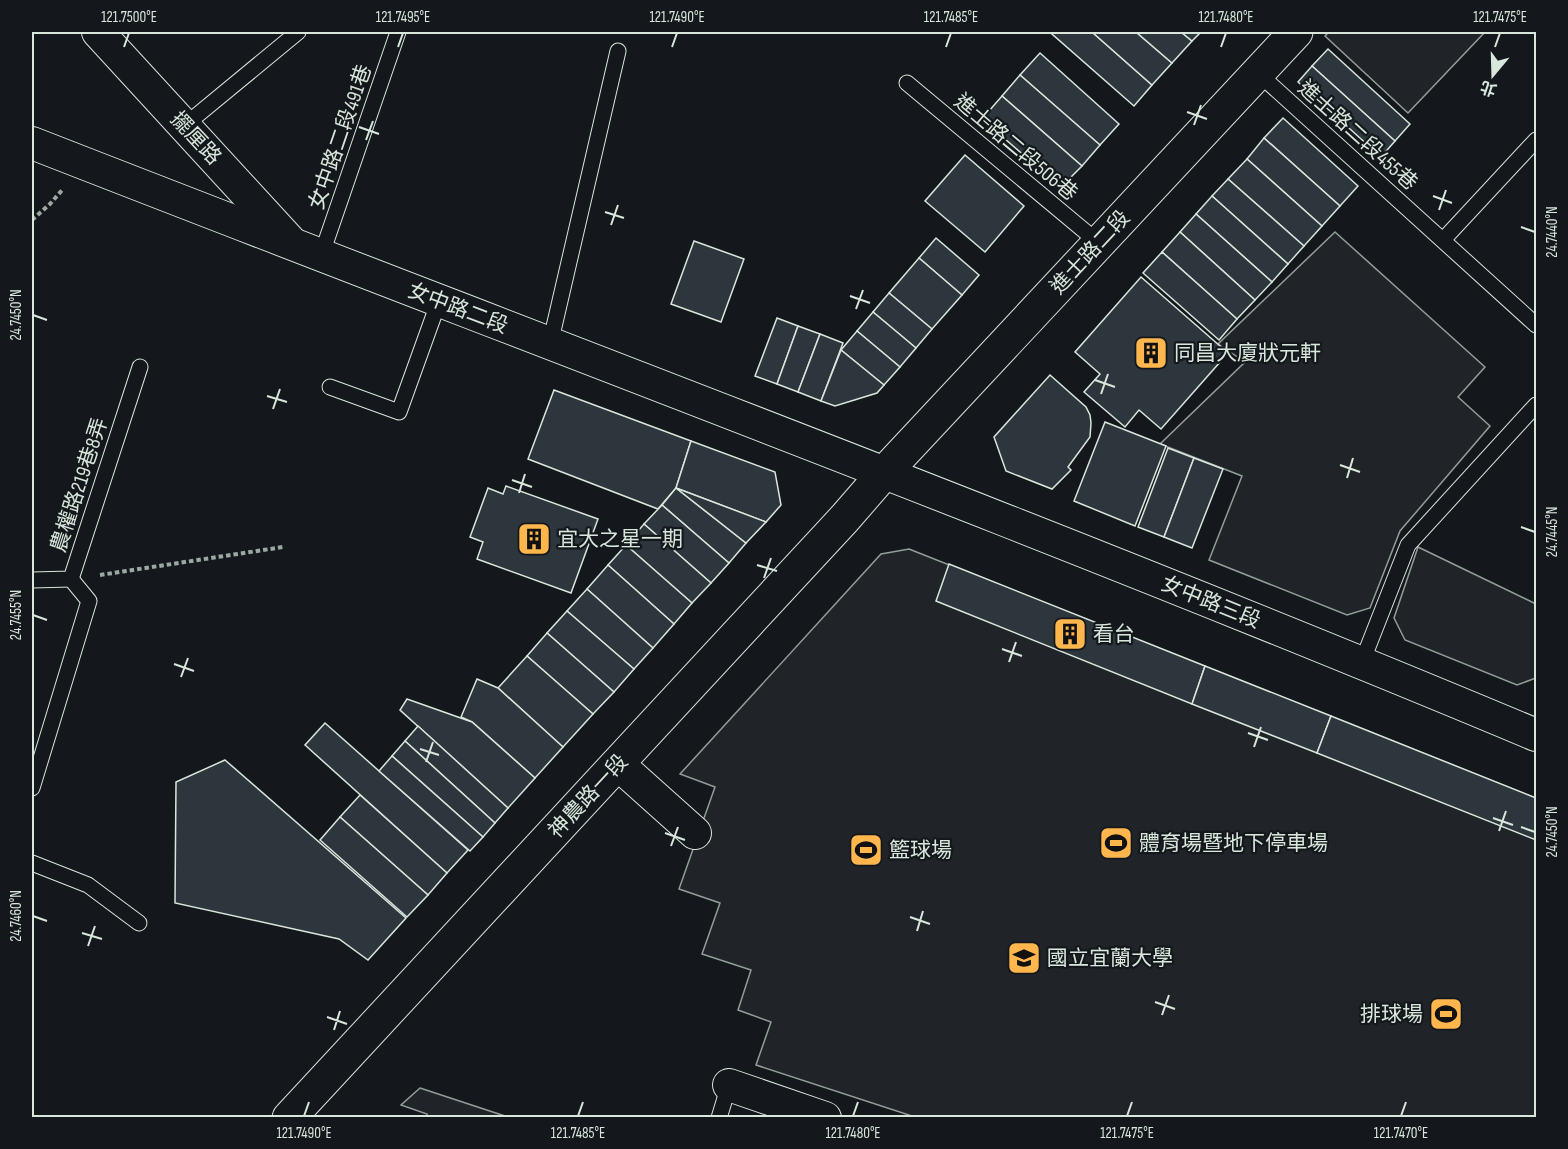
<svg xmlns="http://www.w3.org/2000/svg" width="1568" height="1149" font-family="'Sofia Sans Condensed','Noto Sans TC',sans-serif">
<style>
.green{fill:#202428;stroke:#939e99;stroke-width:1.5}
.building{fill:#2c363c;stroke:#d8e6dc;stroke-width:1.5}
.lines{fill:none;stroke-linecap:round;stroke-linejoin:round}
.service-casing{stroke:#d8e6dc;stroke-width:17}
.minor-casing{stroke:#d8e6dc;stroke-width:34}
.tertiary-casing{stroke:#d8e6dc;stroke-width:35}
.path{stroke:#9da8a2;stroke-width:4;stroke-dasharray:4.5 3;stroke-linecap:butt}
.service{stroke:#14181c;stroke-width:15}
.minor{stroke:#14181c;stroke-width:32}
.tertiary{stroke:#14181c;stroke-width:33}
.ticks{fill:none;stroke:#d8e6dc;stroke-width:2}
.labels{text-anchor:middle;stroke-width:4.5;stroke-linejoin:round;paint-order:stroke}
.street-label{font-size:21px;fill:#d8e6dc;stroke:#14181c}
.poi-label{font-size:21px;fill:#d8e6dc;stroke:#14181c;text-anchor:start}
.neatline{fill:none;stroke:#d8e6dc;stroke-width:2}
.ticks-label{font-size:15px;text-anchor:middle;fill:#d8e6dc}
</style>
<rect width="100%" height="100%" fill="#14181c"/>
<g class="green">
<polygon points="1329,32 1485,32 1408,113 1325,36"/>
<polygon points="1335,232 1485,367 1458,397 1490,426 1400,531 1370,608 1347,615 1209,560 1242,476 1160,444 1245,362 1218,344"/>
<polygon points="1418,547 1536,604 1536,678 1517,685 1405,640 1394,618"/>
<polygon points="909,549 1536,798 1536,1117 915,1117 756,1065 771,1022 738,1010 751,970 702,954 720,903 679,889 715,787 680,774 881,554"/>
<polygon points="420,1088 508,1117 428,1117 427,1114 401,1105"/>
</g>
<g class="building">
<polygon points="1055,32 1092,32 1152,85 1134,106 1052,34"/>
<polygon points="1092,32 1136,32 1172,63 1152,85"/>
<polygon points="1136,32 1181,32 1192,41 1172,63"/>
<polygon points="1181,32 1201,32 1192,41"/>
<polygon points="1328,49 1410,124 1395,141 1312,66"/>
<polygon points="1040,53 1119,124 1100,145 1020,75"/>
<polygon points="1312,66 1395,141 1381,157 1298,82"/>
<polygon points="1020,75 1100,145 1082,166 1002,96"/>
<polygon points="1002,96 1082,166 1069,179 1051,179 982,119"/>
<polygon points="1283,118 1358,186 1340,206 1264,138"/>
<polygon points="1264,138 1340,206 1322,226 1247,159"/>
<polygon points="965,155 1024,206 985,252 925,201"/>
<polygon points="1247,159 1322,226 1304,246 1228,179"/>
<polygon points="1228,179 1304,246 1288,264 1212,196"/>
<polygon points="1212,196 1288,264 1272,282 1196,214"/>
<polygon points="1196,214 1272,282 1255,300 1180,232"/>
<polygon points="1180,232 1255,300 1237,319 1162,252"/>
<polygon points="936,238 979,275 962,295 919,258"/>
<polygon points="694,241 744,259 721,322 671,304"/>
<polygon points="1162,252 1237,319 1219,340 1143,273"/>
<polygon points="919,258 962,295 932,329 889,293"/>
<polygon points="1141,277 1228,353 1161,429 1139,410 1125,427 1084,392 1100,374 1075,352"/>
<polygon points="889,293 932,329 916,348 873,312"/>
<polygon points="873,312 916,348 900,367 857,331"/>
<polygon points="777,318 798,326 777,384 755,376"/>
<polygon points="798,326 820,334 798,392 777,384"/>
<polygon points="857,331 900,367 884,385 841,350"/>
<polygon points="820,334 843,343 821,401 798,392"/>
<polygon points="841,350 884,385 877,393 835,406 821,401"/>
<polygon points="1050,375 1086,407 1090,415 1091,423 1090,437 1068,467 1071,470 1052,489 1006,471 994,437"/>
<polygon points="554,390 691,441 676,488 658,509 528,459"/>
<polygon points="1105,422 1166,446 1135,526 1074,501"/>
<polygon points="691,441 775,472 781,505 766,522 676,488"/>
<polygon points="1168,448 1194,458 1164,537 1138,527"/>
<polygon points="1194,458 1223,469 1192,548 1164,537"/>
<polygon points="506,486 598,519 571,593 477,559 483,542 470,537 488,488 503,494"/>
<polygon points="676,488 746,543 729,563 662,505"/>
<polygon points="676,488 766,522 746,543"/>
<polygon points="662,505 729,563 711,583 644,524"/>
<polygon points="644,524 711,583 692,603 626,545"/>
<polygon points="626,545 692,603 674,624 608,565"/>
<polygon points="949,564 1205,666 1192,704 936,601"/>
<polygon points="608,565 674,624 653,648 587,589"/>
<polygon points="587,589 653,648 634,669 567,611"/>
<polygon points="567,611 634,669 614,692 547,633"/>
<polygon points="547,633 614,692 593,714 527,656"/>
<polygon points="527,656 593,714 563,747 498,688"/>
<polygon points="1205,666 1331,716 1317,753 1192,704"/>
<polygon points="477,679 498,688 563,747 535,778 472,722 461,717"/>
<polygon points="407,699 472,722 535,778 508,808 400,710"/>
<polygon points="1331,716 1536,798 1536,840 1317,753"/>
<polygon points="325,723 468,850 447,873 305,745"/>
<polygon points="418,726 508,808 495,823 405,741"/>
<polygon points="405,741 495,823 483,837 392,756"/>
<polygon points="392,756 483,837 470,851 379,771"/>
<polygon points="225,760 406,918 368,960 339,939 175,903 176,782"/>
<polygon points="360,795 447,873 428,895 340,817"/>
<polygon points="340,817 428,895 407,917 320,840"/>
</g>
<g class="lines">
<defs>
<g id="service">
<polyline points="1258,73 1536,325"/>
<polyline points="907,83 1099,243"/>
<polyline points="184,126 298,32"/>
<polyline points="1443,240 1536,140"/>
<polyline points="321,256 398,32"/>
<polyline points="550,344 618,51"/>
<polyline points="330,387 399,412 439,301"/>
<polyline points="32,580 71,579 140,367"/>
<polyline points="1362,662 1408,545 1536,405"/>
<polyline points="32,788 89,601 71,579"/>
<polyline points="32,863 88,885 139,923"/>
<polyline points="719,1118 729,1085"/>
</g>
<g id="minor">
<polyline points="98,32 289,240"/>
<path d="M32 143C534 339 1039 527 1536 735"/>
<polyline points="618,764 695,833"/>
<polyline points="729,1085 825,1118"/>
</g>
<polyline id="tertiary" points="289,1118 845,518 884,473 1296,32"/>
</defs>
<use href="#service" class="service-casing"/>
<use href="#minor" class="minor-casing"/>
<use href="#tertiary" class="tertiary-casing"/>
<g class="path">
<polyline points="32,220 50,204 63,189"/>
<polyline points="100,575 283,547"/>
</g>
<use href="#service" class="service"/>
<use href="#minor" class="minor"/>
<use href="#tertiary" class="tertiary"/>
</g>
<path class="ticks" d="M124 47 129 33M398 47 403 33M672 47 677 33M946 47 951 33M1221 47 1226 33M1495 47 1500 33M1187 112 1207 119M1194 125 1201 105M359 127 379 134M366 140 373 121M1433 196 1452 203M1439 210 1446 190M605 212 624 218M611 225 618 205M1521 227 1535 232M850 296 870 303M856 309 863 290M33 315 47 320M1095 380 1115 387M1101 394 1108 374M267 396 287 402M273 409 280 389M1340 465 1360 472M1347 478 1353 458M512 480 532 487M519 493 525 474M1521 527 1535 532M757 565 777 571M764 578 771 558M33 615 47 620M1002 649 1022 656M1009 662 1016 642M174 664 194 671M181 677 188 658M1248 733 1268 740M1254 747 1261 727M420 749 439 755M426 762 433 742M1493 818 1513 825M1521 827 1535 832M1499 831 1506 811M665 833 685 840M671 846 678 827M33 916 47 921M910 917 930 924M917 931 923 911M82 933 102 939M88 946 95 926M1155 1002 1175 1009M1162 1015 1169 995M327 1017 347 1024M334 1030 340 1011M304 1116 309 1102M578 1116 583 1102M853 1116 858 1102M1127 1116 1132 1102M1401 1116 1406 1102"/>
<defs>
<symbol id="building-square" viewBox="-11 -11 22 22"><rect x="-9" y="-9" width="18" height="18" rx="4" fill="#ffb74d" stroke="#14181c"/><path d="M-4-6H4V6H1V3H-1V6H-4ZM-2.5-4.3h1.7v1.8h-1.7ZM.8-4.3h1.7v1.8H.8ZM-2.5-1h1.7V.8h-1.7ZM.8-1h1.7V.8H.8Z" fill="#111"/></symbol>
<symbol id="stadium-square" viewBox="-11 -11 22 22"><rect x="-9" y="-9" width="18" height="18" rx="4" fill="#ffb74d" stroke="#14181c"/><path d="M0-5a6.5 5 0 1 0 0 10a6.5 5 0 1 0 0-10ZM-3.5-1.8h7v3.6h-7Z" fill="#111"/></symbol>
<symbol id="university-square" viewBox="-11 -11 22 22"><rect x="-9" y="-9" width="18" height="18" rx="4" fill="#ffb74d" stroke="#14181c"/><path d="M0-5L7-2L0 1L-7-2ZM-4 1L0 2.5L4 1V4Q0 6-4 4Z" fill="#111"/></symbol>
</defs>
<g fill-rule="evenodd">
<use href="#building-square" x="1132" y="334" width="38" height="38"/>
<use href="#building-square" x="515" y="520" width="38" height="38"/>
<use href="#building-square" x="1051" y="615" width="38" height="38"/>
<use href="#stadium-square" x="1097" y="824" width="38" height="38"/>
<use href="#stadium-square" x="847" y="831" width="38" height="38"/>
<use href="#university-square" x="1005" y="939" width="38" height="38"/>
<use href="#stadium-square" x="1427" y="995" width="38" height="38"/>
</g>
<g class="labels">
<g class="street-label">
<text transform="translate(1358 135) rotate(42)" y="7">進士路二段455巷</text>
<text transform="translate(340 137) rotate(-71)" y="7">女中路二段491巷</text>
<text transform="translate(196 138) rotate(47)" y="7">擺厘路</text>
<text transform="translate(1016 147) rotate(40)" y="7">進士路二段506巷</text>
<text transform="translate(1090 252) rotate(-47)" y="7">進士路二段</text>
<text transform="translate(458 308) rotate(21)" y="7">女中路二段</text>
<text transform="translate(79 485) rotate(-72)" y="7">農權路219巷8弄</text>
<text transform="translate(1211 602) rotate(22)" y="7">女中路三段</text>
<text transform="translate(588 796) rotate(-47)" y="7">神農路一段</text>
</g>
<g class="poi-label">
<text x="1174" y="360">同昌大廈狀元軒</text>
<text x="557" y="546">宜大之星一期</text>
<text x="1093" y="641">看台</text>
<text x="1139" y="850">體育場暨地下停車場</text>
<text x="889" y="857">籃球場</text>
<text x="1047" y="965">國立宜蘭大學</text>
<text x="1423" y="1021" text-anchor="end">排球場</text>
</g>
</g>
<rect width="1568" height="1149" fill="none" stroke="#14181c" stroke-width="66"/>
<g transform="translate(1493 75) rotate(199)" stroke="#14181c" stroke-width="4.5" paint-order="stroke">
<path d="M0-4.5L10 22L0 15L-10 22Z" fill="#d8e6dc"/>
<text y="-9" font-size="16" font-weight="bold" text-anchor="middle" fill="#d8e6dc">北</text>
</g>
<rect x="33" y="33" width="1502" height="1083" class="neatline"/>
<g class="ticks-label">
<text x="129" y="22">121.7500°E</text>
<text x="403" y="22">121.7495°E</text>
<text x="677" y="22">121.7490°E</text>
<text x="951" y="22">121.7485°E</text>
<text x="1226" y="22">121.7480°E</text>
<text x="1500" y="22">121.7475°E</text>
<text transform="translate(1552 232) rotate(-90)" y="5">24.7440°N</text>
<text transform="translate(16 315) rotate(-90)" y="5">24.7450°N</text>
<text transform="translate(1552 532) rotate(-90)" y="5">24.7445°N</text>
<text transform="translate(16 615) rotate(-90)" y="5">24.7455°N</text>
<text transform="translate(1552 832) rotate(-90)" y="5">24.7450°N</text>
<text transform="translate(16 916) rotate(-90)" y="5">24.7460°N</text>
<text x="304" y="1138">121.7490°E</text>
<text x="578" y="1138">121.7485°E</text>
<text x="853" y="1138">121.7480°E</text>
<text x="1127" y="1138">121.7475°E</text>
<text x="1401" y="1138">121.7470°E</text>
</g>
</svg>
